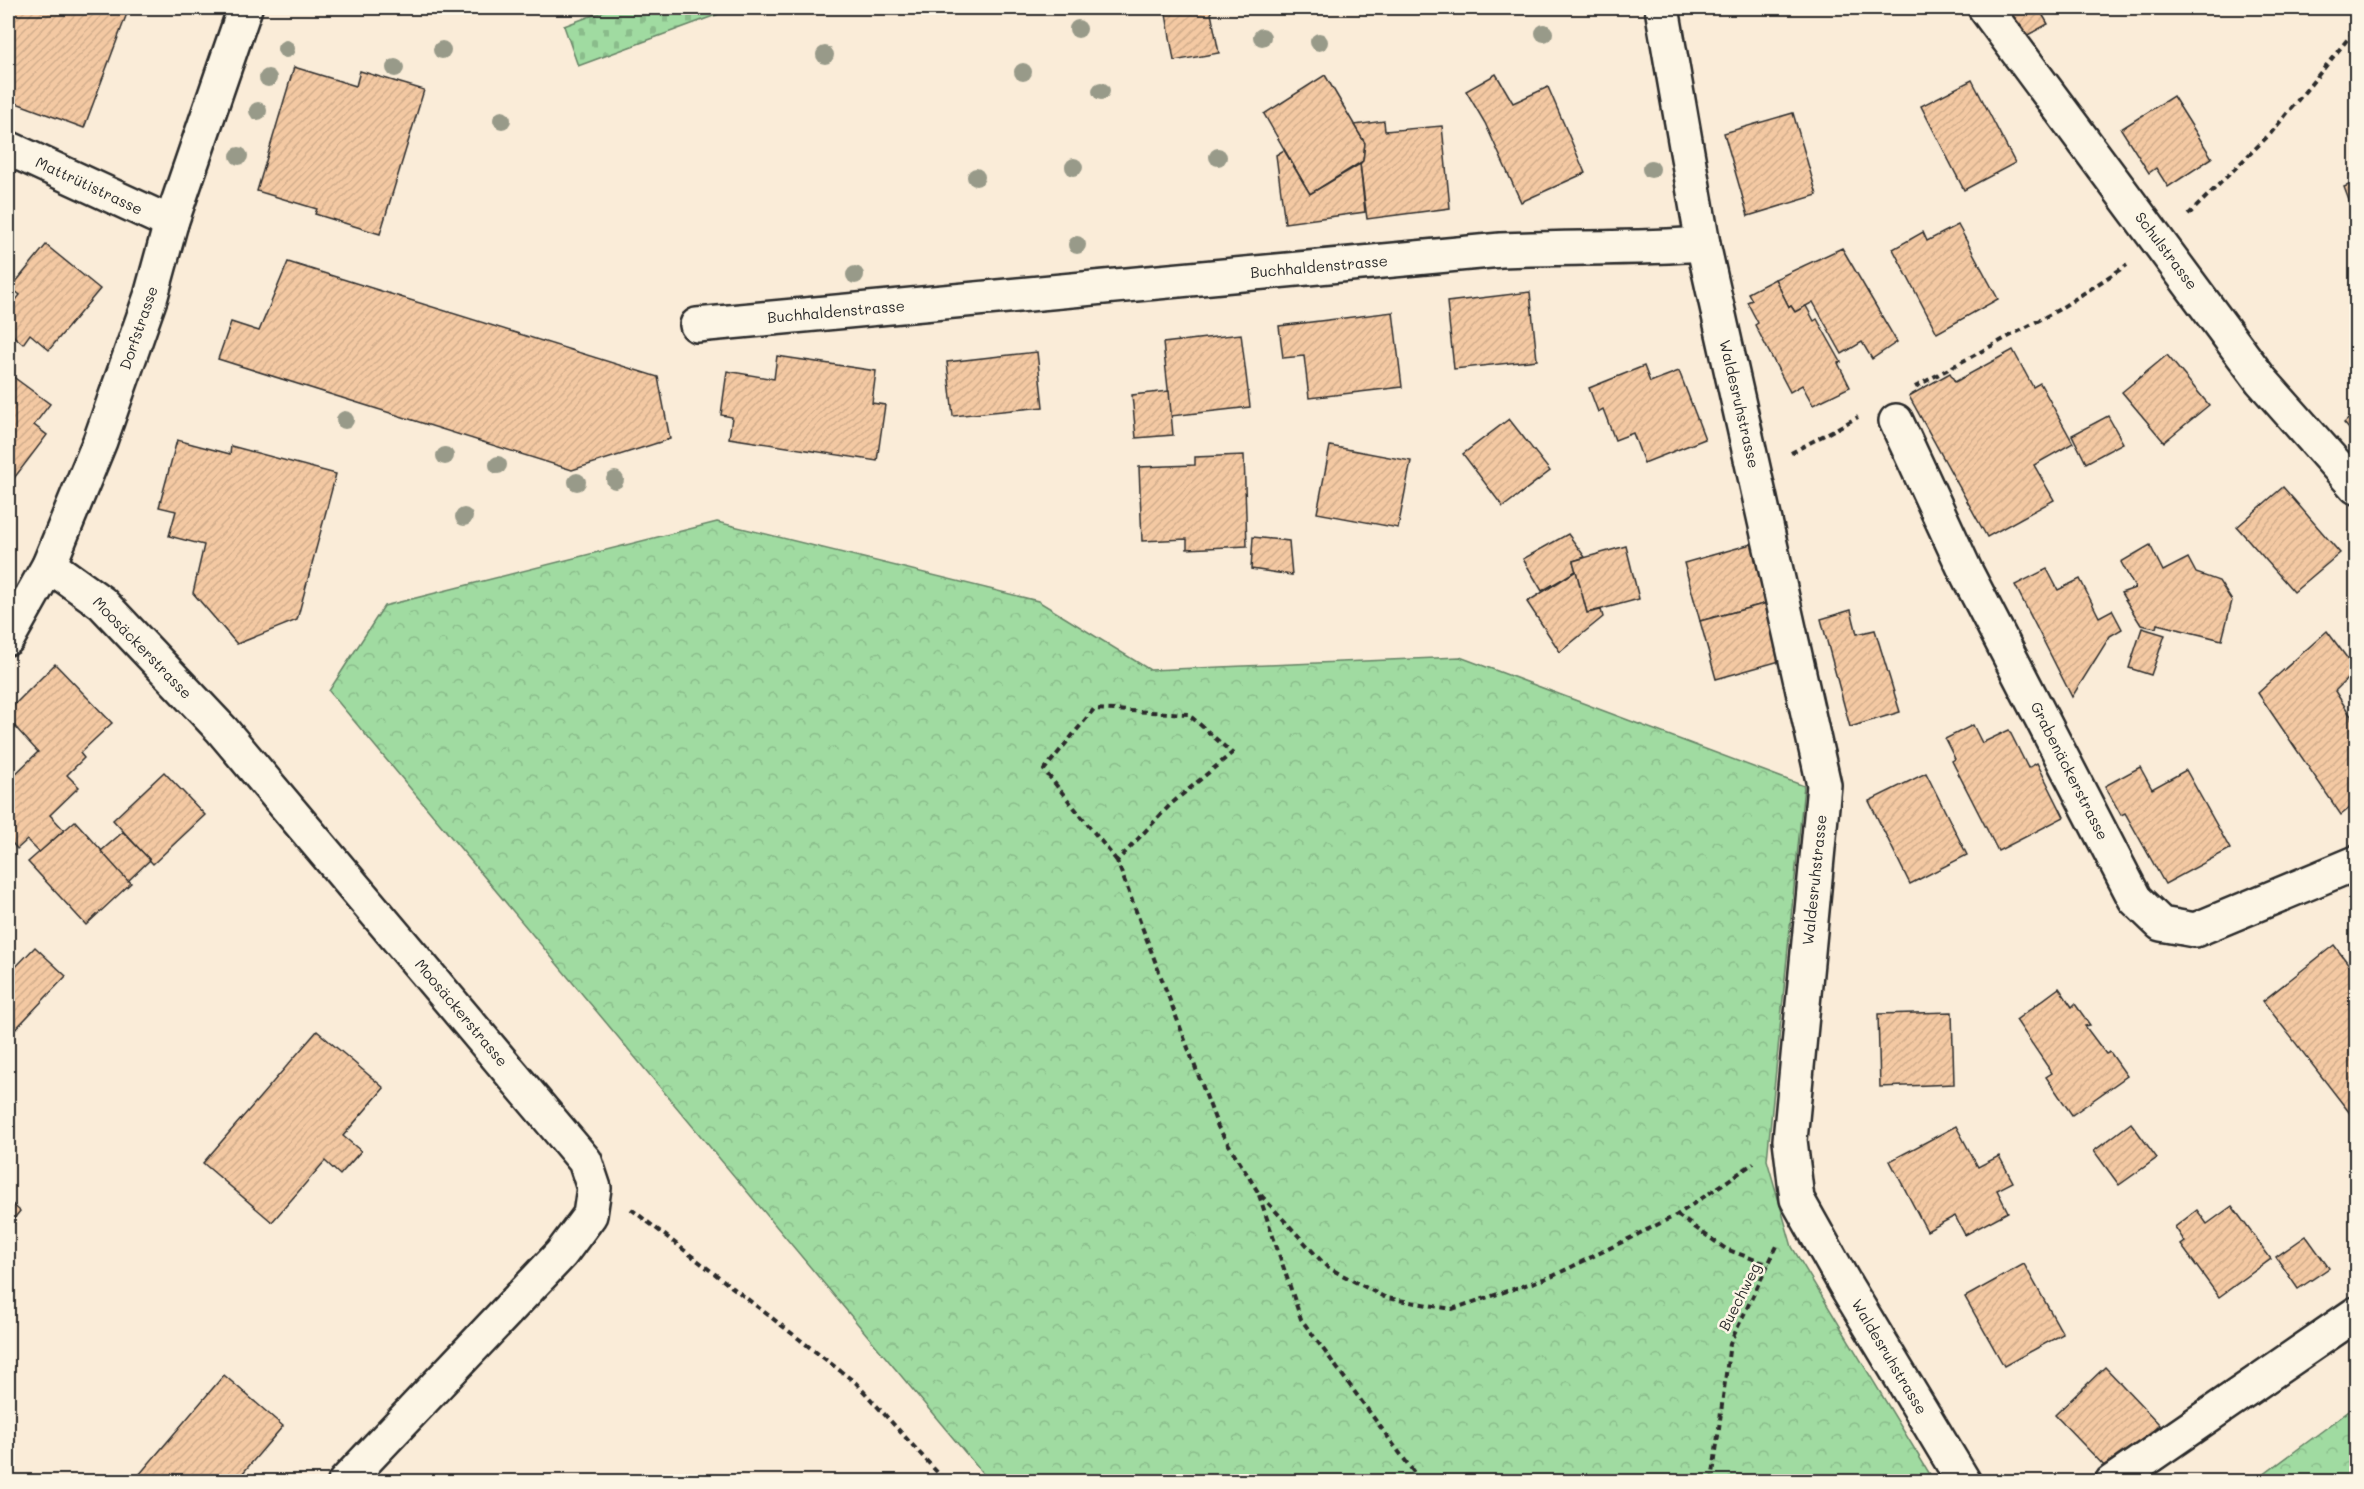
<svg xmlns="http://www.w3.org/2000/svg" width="2364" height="1489" font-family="Mali,sans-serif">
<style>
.forest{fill:url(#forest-crowns);stroke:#668366;stroke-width:1.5}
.cemetery{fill:url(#cemetery-stones);stroke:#668366;stroke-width:1.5}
.building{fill:url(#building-hatch);stroke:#2b2b2b;stroke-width:1.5}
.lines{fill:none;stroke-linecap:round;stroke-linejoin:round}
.minor-casing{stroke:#2b2b2b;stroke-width:38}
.path{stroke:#2b2b2b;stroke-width:4;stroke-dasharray:6 4.5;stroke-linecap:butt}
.minor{stroke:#fcf5e5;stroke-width:33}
.tree{fill:#989a89}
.labels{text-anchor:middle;stroke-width:5;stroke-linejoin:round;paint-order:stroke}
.street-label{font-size:15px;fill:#2b2b2b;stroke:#fcf5e5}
</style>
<defs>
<pattern id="forest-crowns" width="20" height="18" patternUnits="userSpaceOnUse" patternTransform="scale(1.5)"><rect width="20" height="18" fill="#a0dba1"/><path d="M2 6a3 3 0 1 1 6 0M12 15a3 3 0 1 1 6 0" fill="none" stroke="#8abc8b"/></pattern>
<pattern id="cemetery-stones" width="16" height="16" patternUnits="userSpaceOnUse" patternTransform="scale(1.5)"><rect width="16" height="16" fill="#a0dba1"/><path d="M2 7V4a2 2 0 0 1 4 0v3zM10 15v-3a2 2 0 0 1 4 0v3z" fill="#8abc8b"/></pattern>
<pattern id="building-hatch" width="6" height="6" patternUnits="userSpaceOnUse" patternTransform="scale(1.5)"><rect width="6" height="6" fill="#f4c9a3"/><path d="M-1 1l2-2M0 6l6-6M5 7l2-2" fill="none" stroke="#d1ad8c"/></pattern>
</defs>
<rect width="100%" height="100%" fill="#faecd8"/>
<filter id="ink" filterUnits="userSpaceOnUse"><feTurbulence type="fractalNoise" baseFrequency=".0167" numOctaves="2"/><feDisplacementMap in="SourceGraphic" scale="12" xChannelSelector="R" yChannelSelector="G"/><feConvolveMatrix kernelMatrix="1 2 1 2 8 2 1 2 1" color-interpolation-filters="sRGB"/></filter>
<g filter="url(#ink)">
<g class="forest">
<polygon points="717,522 1038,601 1150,670 1460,657 1804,786 1767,1160 1792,1247 1934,1481 989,1481 329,691 384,606"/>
<polygon points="2356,1406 2356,1481 2255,1481"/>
</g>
<polygon class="cemetery" points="612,8 735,8 578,66 564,26"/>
<g class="building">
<polygon points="8,8 129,8 84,128 8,100"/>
<polygon points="1165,8 1210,8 1219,53 1174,61"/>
<polygon points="2019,8 2045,8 2041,12 2048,24 2024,37 2009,13"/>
<polygon points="294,67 356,86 360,71 424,90 380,234 315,214 317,209 257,191"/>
<polygon points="1496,74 1513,103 1548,87 1585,173 1521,202 1485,123 1466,91"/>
<polygon points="1325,75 1365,143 1363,161 1310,194 1264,114"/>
<polygon points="1972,80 2015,163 1964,190 1921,106"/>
<polygon points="2173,96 2212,158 2168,187 2156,168 2149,173 2121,129"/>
<polygon points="1793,113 1817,195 1748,216 1724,133"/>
<polygon points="1384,121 1385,131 1442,126 1450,208 1367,219 1360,164 1363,161 1365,143 1354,125"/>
<polygon points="1284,150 1310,194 1360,164 1365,212 1285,223 1276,155"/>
<polygon points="2356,182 2356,219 2344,187"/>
<polygon points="1958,225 1998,299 1937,333 1893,249 1923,232 1927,241"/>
<polygon points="46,245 100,289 49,350 30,334 23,344 8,331 8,310 20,295 11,288"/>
<polygon points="1842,248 1897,342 1872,359 1862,342 1842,354 1813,302 1795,312 1791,306 1789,307 1775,279"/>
<polygon points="288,262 658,377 670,439 572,470 218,359 231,322 259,331"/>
<polygon points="1775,279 1789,307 1791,306 1795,312 1806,306 1814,321 1817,319 1841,362 1838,363 1850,387 1813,405 1802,385 1790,392 1755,325 1758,323 1747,302 1752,300 1748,293"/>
<polygon points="1530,292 1537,360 1454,369 1447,302"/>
<polygon points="1393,312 1402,387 1309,398 1304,356 1283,358 1279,326"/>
<polygon points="1241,334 1250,407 1171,416 1163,343"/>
<polygon points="2013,350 2033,387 2040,383 2073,443 2034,465 2054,500 1987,537 1909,396 1950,373 1955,382"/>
<polygon points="1037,352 1043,407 953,416 947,362"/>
<polygon points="2167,355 2209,405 2164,442 2122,392"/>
<polygon points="777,356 876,371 872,403 885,405 877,461 729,438 732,417 721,415 727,371 774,379"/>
<polygon points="1644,366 1650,382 1679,371 1705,439 1644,463 1633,433 1615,440 1603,409 1598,412 1589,388"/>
<polygon points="8,373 50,404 34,425 47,435 8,486"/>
<polygon points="1169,391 1173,435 1136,438 1132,395"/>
<polygon points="2356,412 2356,437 2344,423"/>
<polygon points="2108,416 2123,443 2086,463 2072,435"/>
<polygon points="1509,419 1550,471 1503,507 1463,454"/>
<polygon points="177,440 230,454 231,446 336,474 297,620 237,644 193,593 204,545 169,536 176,511 159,507"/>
<polygon points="1330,446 1411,461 1398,528 1317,513"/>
<polygon points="1244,455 1247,546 1187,549 1187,539 1142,541 1139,467 1195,465 1195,457"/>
<polygon points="2283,487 2340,553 2294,592 2237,527"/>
<polygon points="1568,534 1585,557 1573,561 1576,571 1542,591 1523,559"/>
<polygon points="1253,537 1289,541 1292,575 1251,569"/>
<polygon points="1755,543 1771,602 1700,621 1684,563"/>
<polygon points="2150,545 2163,571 2188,558 2196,573 2219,581 2232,601 2222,640 2157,624 2156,628 2141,625 2121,593 2135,588 2121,562"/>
<polygon points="1626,546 1639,599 1587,613 1573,561"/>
<polygon points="2047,569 2058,590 2080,579 2099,617 2112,610 2122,629 2110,636 2072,697 2015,585"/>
<polygon points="1576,571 1587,613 1601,610 1603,617 1560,652 1527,602"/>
<polygon points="1771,602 1787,659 1716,679 1700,621"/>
<polygon points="1851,610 1857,634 1875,630 1900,712 1850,727 1821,619"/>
<polygon points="2142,628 2165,635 2151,675 2129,668"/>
<polygon points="2327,631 2356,670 2335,691 2356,724 2356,803 2341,815 2258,693"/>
<polygon points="55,664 112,723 80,753 84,758 67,775 79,787 50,815 64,830 40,853 27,840 17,849 8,838 8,781 38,752 8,719 8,711"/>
<polygon points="1973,725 1982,743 2009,730 2028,768 2037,763 2064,817 1998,851 1952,761 1955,759 1945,739"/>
<polygon points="2140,767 2152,789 2186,770 2230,849 2165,884 2125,813 2121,815 2105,786"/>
<polygon points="164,772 205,815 153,864 113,820"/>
<polygon points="1926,773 1967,855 1910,884 1869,801"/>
<polygon points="75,821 131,883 86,925 28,862"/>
<polygon points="123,832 150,860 128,881 101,851"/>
<polygon points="2334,945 2356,974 2356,1121 2263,1001"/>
<polygon points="35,947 66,976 8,1037 8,975"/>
<polygon points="2059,988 2072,1007 2075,1004 2090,1025 2085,1026 2106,1054 2110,1052 2127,1076 2072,1115 2046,1077 2052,1073 2016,1020"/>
<polygon points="1952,1012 1954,1084 1880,1087 1878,1014"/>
<polygon points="317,1031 384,1088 343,1136 361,1151 340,1175 325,1161 272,1222 203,1163"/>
<polygon points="2131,1123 2157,1158 2119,1185 2094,1151"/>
<polygon points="1956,1126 1978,1167 1999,1156 2013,1182 1997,1190 2008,1212 1965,1235 1955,1216 1927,1231 1890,1161"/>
<polygon points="8,1200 20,1211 8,1226"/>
<polygon points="2232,1206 2271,1259 2219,1297 2181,1245 2185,1242 2175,1227 2197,1210 2207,1224"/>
<polygon points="2306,1236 2329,1268 2298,1289 2276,1257"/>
<polygon points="2024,1264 2063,1334 2004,1366 1965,1297"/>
<polygon points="2105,1367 2160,1425 2110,1472 2055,1415"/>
<polygon points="224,1375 283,1426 242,1474 236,1482 133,1482"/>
</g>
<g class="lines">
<defs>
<g id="minor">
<polyline points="1662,8 1703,244 1824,785 1790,1140 1797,1199 1846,1286 1964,1482"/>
<polyline points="1985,8 2261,380 2356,487"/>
<polyline points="8,148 171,223"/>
<path d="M697 325 1501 250C1568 247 1636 249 1703 244"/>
<polyline points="1896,421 1965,570 2135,899 2161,924 2195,930 2356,863"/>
<polyline points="49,565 102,603 222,730 585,1161 594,1188 590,1215 561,1254 345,1482"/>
<polyline points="8,638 49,565 100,441 151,296 171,223 245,8"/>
<polyline points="2112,1482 2356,1314"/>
</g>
</defs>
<use href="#minor" class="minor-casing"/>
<g class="path">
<polyline points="2188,215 2271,133 2356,29"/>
<polyline points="1915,387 2058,310 2127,265"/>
<polyline points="1791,453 1858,417"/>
<polyline points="1117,861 1044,770 1094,709 1188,714 1232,753 1171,804 1117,861 1218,1127 1258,1192 1327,1267 1386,1298 1452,1309 1553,1276 1677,1215 1754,1163"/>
<polyline points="1259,1195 1301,1319 1421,1482"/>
<polyline points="631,1209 856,1383 946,1482"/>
<polyline points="1677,1215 1726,1249 1769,1265"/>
<polyline points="1712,1482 1730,1343 1778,1244"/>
</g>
<use href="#minor" class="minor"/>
</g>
<g class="tree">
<circle cx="1078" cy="29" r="9"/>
<circle cx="1544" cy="33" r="9"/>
<circle cx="1262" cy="37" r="9"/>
<circle cx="1319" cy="42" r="9"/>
<circle cx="286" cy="49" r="9"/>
<circle cx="442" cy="50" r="9"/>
<circle cx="825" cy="55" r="9"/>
<circle cx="395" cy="68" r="9"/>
<circle cx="1023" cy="72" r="9"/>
<circle cx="268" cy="78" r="9"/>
<circle cx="1101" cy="91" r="9"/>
<circle cx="258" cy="111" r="9"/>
<circle cx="502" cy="120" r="9"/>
<circle cx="239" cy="156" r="9"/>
<circle cx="1218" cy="157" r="9"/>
<circle cx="1074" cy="167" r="9"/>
<circle cx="1651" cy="169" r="9"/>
<circle cx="976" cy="177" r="9"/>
<circle cx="1077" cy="245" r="9"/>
<circle cx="855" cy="275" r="9"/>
<circle cx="345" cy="420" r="9"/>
<circle cx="445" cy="456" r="9"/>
<circle cx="498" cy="465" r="9"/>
<circle cx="615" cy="480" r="9"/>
<circle cx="577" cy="482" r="9"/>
<circle cx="464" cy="517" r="9"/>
</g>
</g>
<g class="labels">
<g class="street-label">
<text transform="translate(89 186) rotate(25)" y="5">Mattrütistrasse</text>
<text transform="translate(2166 251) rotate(53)" y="5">Schulstrasse</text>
<text transform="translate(1319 267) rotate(-5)" y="5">Buchhaldenstrasse</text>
<text transform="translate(836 312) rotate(-5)" y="5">Buchhaldenstrasse</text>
<text transform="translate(139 328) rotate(-71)" y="5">Dorfstrasse</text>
<text transform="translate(1739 404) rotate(77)" y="5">Waldesruhstrasse</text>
<text transform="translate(142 648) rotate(46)" y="5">Moosäckerstrasse</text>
<text transform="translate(2069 771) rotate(63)" y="5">Grabenäckerstrasse</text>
<text transform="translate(1815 880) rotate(-84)" y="5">Waldesruhstrasse</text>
<text transform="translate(461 1013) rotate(50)" y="5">Moosäckerstrasse</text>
<text transform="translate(1740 1297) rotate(-63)" y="5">Buechweg</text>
<text transform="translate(1889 1357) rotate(59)" y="5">Waldesruhstrasse</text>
</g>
</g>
<rect width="2364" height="1489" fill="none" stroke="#fcf5e5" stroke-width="30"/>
<rect x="15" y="15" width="2334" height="1459" fill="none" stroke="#2b2b2b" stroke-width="2" filter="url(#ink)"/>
</svg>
